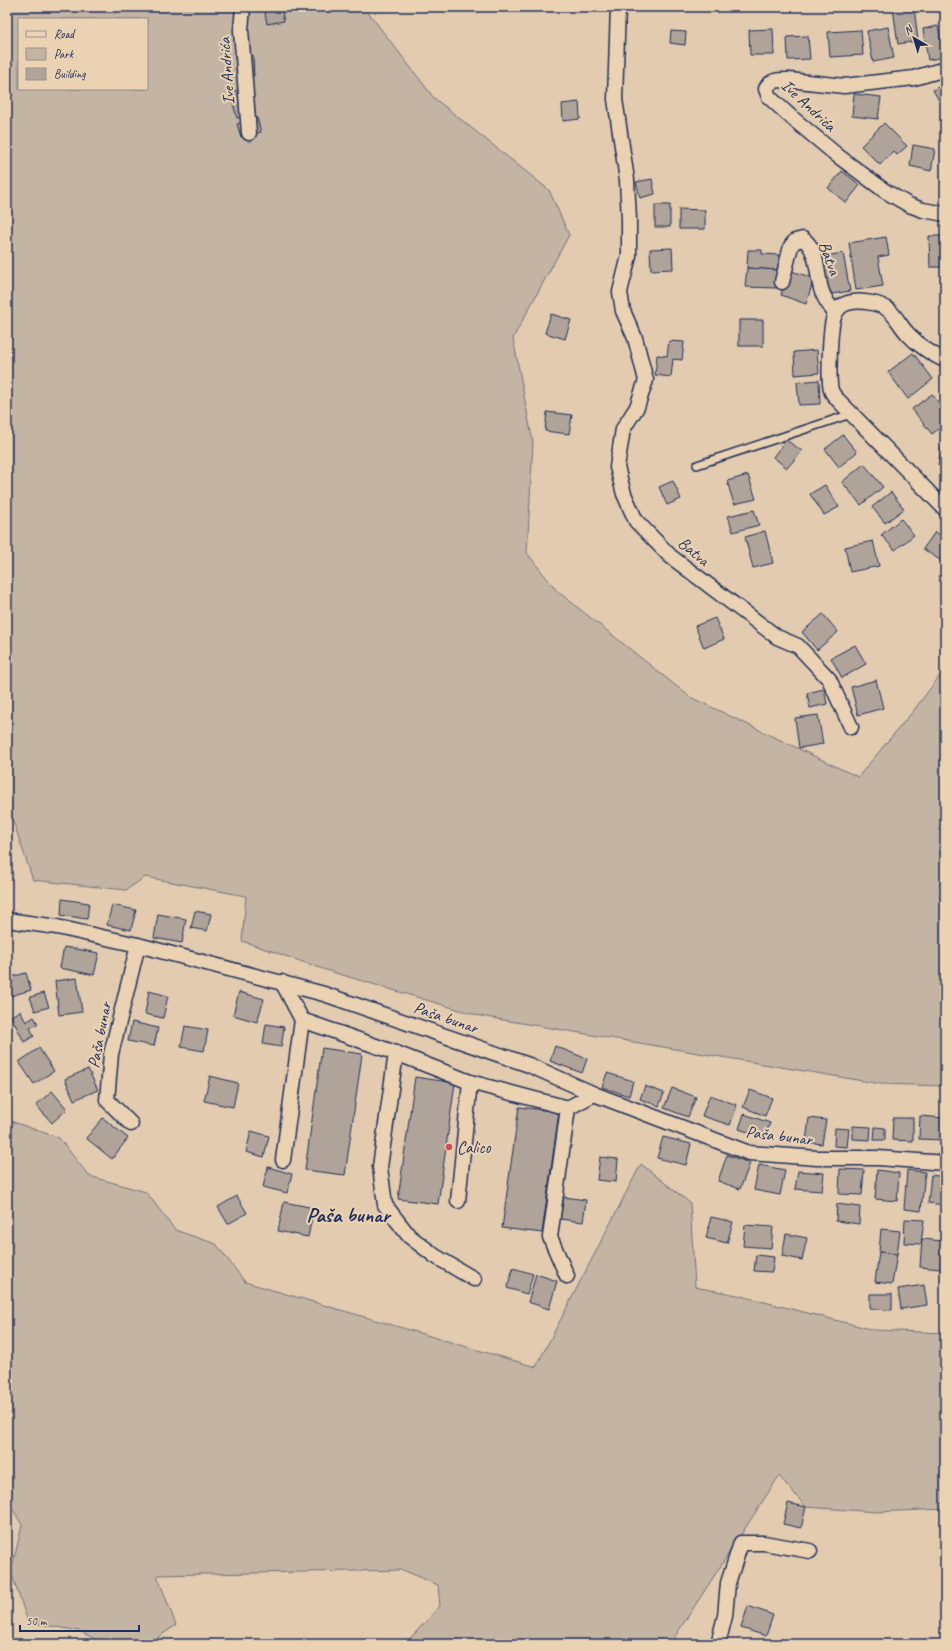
<svg xmlns="http://www.w3.org/2000/svg" width="952" height="1651" font-family="Caveat,sans-serif">
<style>
.green{fill:#c4b4a3;stroke:#707280;fill-rule:evenodd}
.building{fill:#b0a49a;stroke:#1b2f5e}
.lines{fill:none;stroke-linecap:round;stroke-linejoin:round}
.lane-casing{stroke:#1b2f5e;stroke-width:10}
.street-casing{stroke:#1b2f5e;stroke-width:17}
.lane{stroke:#ead2b2;stroke-width:7}
.street{stroke:#ead2b2;stroke-width:14}
.poi-dot{fill:#d1495b;stroke:#ead2b2;stroke-width:1.5}
.labels{text-anchor:middle;stroke-width:4;stroke-linejoin:round;paint-order:stroke}
.street-label{font-size:17px;fill:#1b2f5e;stroke:#ead2b2}
.poi-label{font-size:17px;fill:#1b2f5e;stroke:#ead2b2;text-anchor:start}
.district-label{font-size:21px;font-weight:bold;fill:#1b2f5e;stroke:#ead2b2}
</style>
<rect width="100%" height="100%" fill="#e2cbaf"/>
<filter id="ink" filterUnits="userSpaceOnUse"><feTurbulence type="fractalNoise" baseFrequency=".025" numOctaves="2"/><feDisplacementMap in="SourceGraphic" scale="8" xChannelSelector="R" yChannelSelector="G"/><feConvolveMatrix kernelMatrix="1 2 1 2 8 2 1 2 1" color-interpolation-filters="sRGB"/></filter>
<g filter="url(#ink)">
<g class="green">
<path d="M7 7H364L434 98 549 190 569 235 513 338 533 443 527 553 557 591 690 697 858 777 914 710 945 669V1086L881 1084 480 1016 329 971 242 941 246 896 145 877 126 890 33 880 7 803ZM19 19H147V89H19Z"/>
<polygon points="7,1106 11,1121 59,1138 89,1176 146,1192 175,1230 216,1244 245,1282 536,1367 641,1164 690,1203 695,1287 737,1295 874,1330 945,1333 945,1509 876,1512 806,1507 779,1476 670,1644 405,1644 440,1606 438,1585 403,1570 157,1575 176,1625 148,1644 105,1644 79,1631 28,1622 11,1572 22,1525 7,1499"/>
</g>
<g class="building">
<polygon points="264,7 281,7 284,21 267,24"/>
<polygon points="914,7 918,41 898,44 893,8"/>
<polygon points="938,26 944,57 928,60 923,29"/>
<polygon points="888,27 894,58 873,62 867,31"/>
<polygon points="773,29 774,55 750,55 749,30"/>
<polygon points="861,30 863,55 830,57 828,32"/>
<polygon points="671,31 686,32 685,45 670,43"/>
<polygon points="808,36 810,59 788,60 787,37"/>
<polygon points="253,55 254,76 237,77 235,56"/>
<polygon points="945,83 945,111 933,90"/>
<polygon points="249,87 255,113 237,118 230,92"/>
<polygon points="854,94 881,97 878,119 852,116"/>
<polygon points="579,102 580,119 563,121 562,104"/>
<polygon points="257,118 261,132 241,137 237,124"/>
<polygon points="884,123 907,146 897,155 893,151 880,165 861,146"/>
<polygon points="913,145 935,149 931,171 910,166"/>
<polygon points="842,171 860,185 846,203 828,188"/>
<polygon points="652,179 655,194 640,198 636,182"/>
<rect x="655" y="205" width="15" height="22"/>
<polygon points="679,209 705,210 705,229 679,229"/>
<polygon points="929,236 945,236 945,267 930,267"/>
<polygon points="886,237 889,255 878,257 883,286 856,290 849,243"/>
<polygon points="672,248 673,269 651,270 650,249"/>
<polygon points="748,250 762,250 762,254 779,255 778,270 747,268"/>
<polygon points="843,253 850,291 826,295 820,257"/>
<polygon points="747,268 778,270 777,288 745,287"/>
<polygon points="788,270 814,278 806,304 781,295"/>
<polygon points="551,314 571,320 565,339 545,333"/>
<rect x="739" y="320" width="24" height="26"/>
<polygon points="669,341 684,342 682,360 673,359 671,377 655,375 657,355 667,356"/>
<polygon points="817,350 819,373 795,375 794,352"/>
<polygon points="913,353 933,379 908,399 888,372"/>
<polygon points="819,380 820,404 799,405 797,382"/>
<polygon points="932,394 945,411 945,424 932,434 912,409"/>
<polygon points="547,412 572,415 569,434 545,431"/>
<polygon points="843,435 857,452 839,467 825,449"/>
<polygon points="786,440 802,451 787,468 773,457"/>
<polygon points="942,443 945,443 945,467 938,465"/>
<polygon points="864,464 883,487 861,505 842,482"/>
<polygon points="748,475 756,499 734,504 727,481"/>
<polygon points="673,481 681,499 667,505 659,487"/>
<polygon points="825,485 839,507 824,515 810,494"/>
<polygon points="891,492 904,509 885,523 872,507"/>
<polygon points="754,510 759,525 733,532 728,516"/>
<polygon points="901,519 914,535 895,550 881,535"/>
<polygon points="765,531 773,563 753,568 745,537"/>
<polygon points="935,532 945,538 945,559 943,562 923,549"/>
<polygon points="873,541 879,566 850,572 845,547"/>
<polygon points="823,614 838,632 817,650 802,632"/>
<polygon points="715,618 724,639 704,648 695,626"/>
<polygon points="855,645 866,664 842,678 831,658"/>
<polygon points="876,680 883,708 858,715 851,687"/>
<polygon points="824,689 827,704 810,708 807,693"/>
<polygon points="818,715 823,744 799,748 795,718"/>
<polygon points="62,899 89,903 87,919 61,915"/>
<polygon points="112,905 136,910 131,930 107,925"/>
<polygon points="195,911 211,914 207,931 191,928"/>
<polygon points="158,914 186,919 182,943 154,938"/>
<polygon points="64,947 99,953 94,975 60,968"/>
<polygon points="26,973 31,990 7,997 7,978"/>
<polygon points="77,978 82,1012 59,1015 55,981"/>
<polygon points="149,991 168,996 163,1018 145,1014"/>
<polygon points="239,992 264,999 257,1022 233,1015"/>
<polygon points="44,993 49,1007 35,1011 30,997"/>
<polygon points="20,1011 26,1022 34,1017 38,1024 30,1028 34,1036 24,1042 11,1016"/>
<polygon points="132,1022 158,1028 154,1046 128,1041"/>
<polygon points="266,1024 284,1027 281,1047 263,1044"/>
<polygon points="185,1026 208,1030 204,1051 181,1047"/>
<polygon points="555,1046 587,1059 582,1073 550,1061"/>
<polygon points="39,1048 54,1071 34,1084 19,1062"/>
<polygon points="322,1048 362,1054 345,1175 305,1170"/>
<polygon points="88,1069 98,1090 74,1100 65,1079"/>
<polygon points="607,1073 633,1081 629,1096 602,1087"/>
<polygon points="210,1076 238,1083 233,1107 204,1101"/>
<polygon points="415,1077 455,1083 438,1204 398,1199"/>
<polygon points="645,1086 664,1093 659,1106 640,1099"/>
<polygon points="672,1088 696,1097 688,1117 664,1108"/>
<polygon points="750,1090 772,1098 765,1116 743,1107"/>
<polygon points="52,1091 67,1109 52,1123 36,1105"/>
<polygon points="710,1095 737,1105 730,1125 702,1116"/>
<polygon points="519,1107 559,1112 542,1233 502,1228"/>
<polygon points="744,1114 770,1123 765,1138 739,1129"/>
<polygon points="920,1116 944,1118 943,1140 919,1139"/>
<polygon points="103,1118 128,1138 112,1159 86,1138"/>
<polygon points="809,1118 826,1120 822,1144 806,1142"/>
<polygon points="893,1118 913,1118 913,1141 892,1140"/>
<polygon points="853,1126 871,1127 870,1140 853,1139"/>
<polygon points="875,1127 885,1128 885,1140 874,1140"/>
<polygon points="835,1128 849,1129 847,1147 834,1146"/>
<polygon points="251,1131 269,1136 264,1157 246,1152"/>
<polygon points="663,1137 691,1144 686,1165 657,1158"/>
<polygon points="727,1155 750,1163 740,1189 718,1181"/>
<polygon points="600,1157 618,1159 616,1182 597,1180"/>
<polygon points="759,1165 785,1170 780,1195 754,1190"/>
<polygon points="268,1167 292,1174 287,1193 263,1187"/>
<polygon points="840,1169 864,1170 862,1195 839,1194"/>
<polygon points="877,1170 899,1173 897,1201 875,1199"/>
<polygon points="907,1170 925,1172 921,1211 904,1209"/>
<polygon points="798,1171 824,1173 822,1191 795,1189"/>
<polygon points="931,1175 945,1177 945,1205 928,1203"/>
<polygon points="237,1196 247,1213 228,1224 218,1207"/>
<polygon points="564,1197 586,1200 583,1222 560,1219"/>
<polygon points="284,1202 314,1208 308,1237 278,1231"/>
<polygon points="837,1204 860,1207 859,1224 836,1221"/>
<polygon points="711,1217 733,1222 727,1243 706,1238"/>
<polygon points="905,1219 924,1220 921,1244 904,1243"/>
<polygon points="745,1225 773,1227 771,1248 743,1246"/>
<polygon points="881,1229 900,1231 897,1254 879,1252"/>
<polygon points="786,1234 807,1238 802,1260 782,1256"/>
<polygon points="922,1239 943,1241 940,1269 920,1267"/>
<polygon points="879,1252 897,1254 892,1284 875,1282"/>
<polygon points="756,1255 774,1257 772,1272 754,1271"/>
<polygon points="513,1268 533,1274 527,1294 507,1288"/>
<polygon points="536,1274 557,1281 549,1309 528,1302"/>
<polygon points="924,1285 927,1305 901,1309 898,1289"/>
<polygon points="870,1294 892,1294 892,1310 870,1309"/>
<polygon points="788,1503 806,1507 801,1528 783,1524"/>
<polygon points="748,1606 773,1615 766,1636 741,1628"/>
</g>
<g class="lines">
<defs>
<polyline id="lane" points="697,465 851,414"/>
<g id="street">
<polyline points="243,7 241,30 249,133"/>
<polyline points="618,7 615,99 627,180 629,220 629,256 620,292 623,311 635,338 646,380 637,407 623,429 617,467 624,494 636,521 670,556 777,637 798,646 829,679 851,727"/>
<path d="M945 69 914 78 844 86 789 80C780 80 770 79 766 89L769 97 791 117 838 156 885 191 909 205 923 210 945 214"/>
<path d="M782 282 791 246 795 241 803 239C819 250 816 275 822 292 825 299 830 307 835 313"/>
<path d="M945 360C932 355 917 344 908 334 895 320 894 307 872 303 862 301 849 300 840 307 836 311 834 315 833 320 830 332 828 379 831 390 832 394 835 397 838 400L945 509"/>
<polyline points="7,920 57,927 138,945 324,994 529,1065 594,1094 749,1153 817,1158 878,1158 945,1163"/>
<polyline points="282,982 302,1020 396,1053 470,1082 568,1108 594,1094"/>
<polyline points="396,1053 380,1167 385,1205 409,1236 435,1256 474,1279"/>
<polyline points="131,1124 107,1100 111,1054 138,945"/>
<polyline points="283,1160 302,1020"/>
<polyline points="458,1201 470,1082"/>
<polyline points="567,1276 550,1237 568,1108"/>
<polyline points="718,1644 725,1616 728,1583 741,1543 764,1543 810,1551"/>
</g>
</defs>
<use href="#lane" class="lane-casing"/>
<use href="#street" class="street-casing"/>
<use href="#lane" class="lane"/>
<use href="#street" class="street"/>
</g>
</g>
<circle class="poi-dot" cx="449" cy="1147" r="4"/>
<g class="labels">
<g class="street-label">
<text transform="translate(226 71) rotate(-94)" y="6">Ive Andrića</text>
<text transform="translate(809 105) rotate(43)" y="6">Ive Andrića</text>
<text transform="translate(830 258) rotate(70)" y="6">Batva</text>
<text transform="translate(694 551) rotate(40)" y="6">Batva</text>
<text transform="translate(446 1017) rotate(19)" y="6">Paša bunar</text>
<text transform="translate(99 1035) rotate(-79)" y="6">Paša bunar</text>
<text transform="translate(779 1135) rotate(7)" y="6">Paša bunar</text>
</g>
<g class="poi-label">
<text x="457" y="1153">Calico</text>
</g>
<g class="district-label">
<text x="348" y="1222">Paša bunar</text>
</g>
</g>
<rect width="952" height="1651" fill="none" stroke="#ead2b2" stroke-width="24"/>
<rect x="12" y="12" width="928" height="1627" fill="none" stroke="#1b2f5e" stroke-width="1.5" filter="url(#ink)"/>
<rect x="18" y="18" width="130" height="72" fill="#ead2b2" stroke="#979190"/>
<rect x="26" y="31" width="20" height="6" fill="#ead2b2" stroke="#979190"/>
<text x="54" y="38" font-size="12" fill="#1b2f5e">Road</text>
<rect x="26" y="48" width="20" height="12" fill="#c4b4a3" stroke="#979190"/>
<text x="54" y="58" font-size="12" fill="#1b2f5e">Park</text>
<rect x="26" y="68" width="20" height="12" fill="#b0a49a" stroke="#979190"/>
<text x="54" y="78" font-size="12" fill="#1b2f5e">Building</text>
<g transform="translate(914 38) rotate(322)" stroke="#ead2b2" stroke-width="3" paint-order="stroke">
<path d="M0-3L7 15L0 10L-7 15Z" fill="#1b2f5e"/>
<text y="-6" font-size="11" font-weight="bold" text-anchor="middle" fill="#1b2f5e">N</text>
</g>
<path d="M20 1625v6h119v-6" fill="none" stroke="#1b2f5e" stroke-width="2"/>
<text x="26" y="1625" font-size="12" fill="#1b2f5e" stroke="#ead2b2" stroke-width="3" paint-order="stroke">50 m</text>
</svg>
